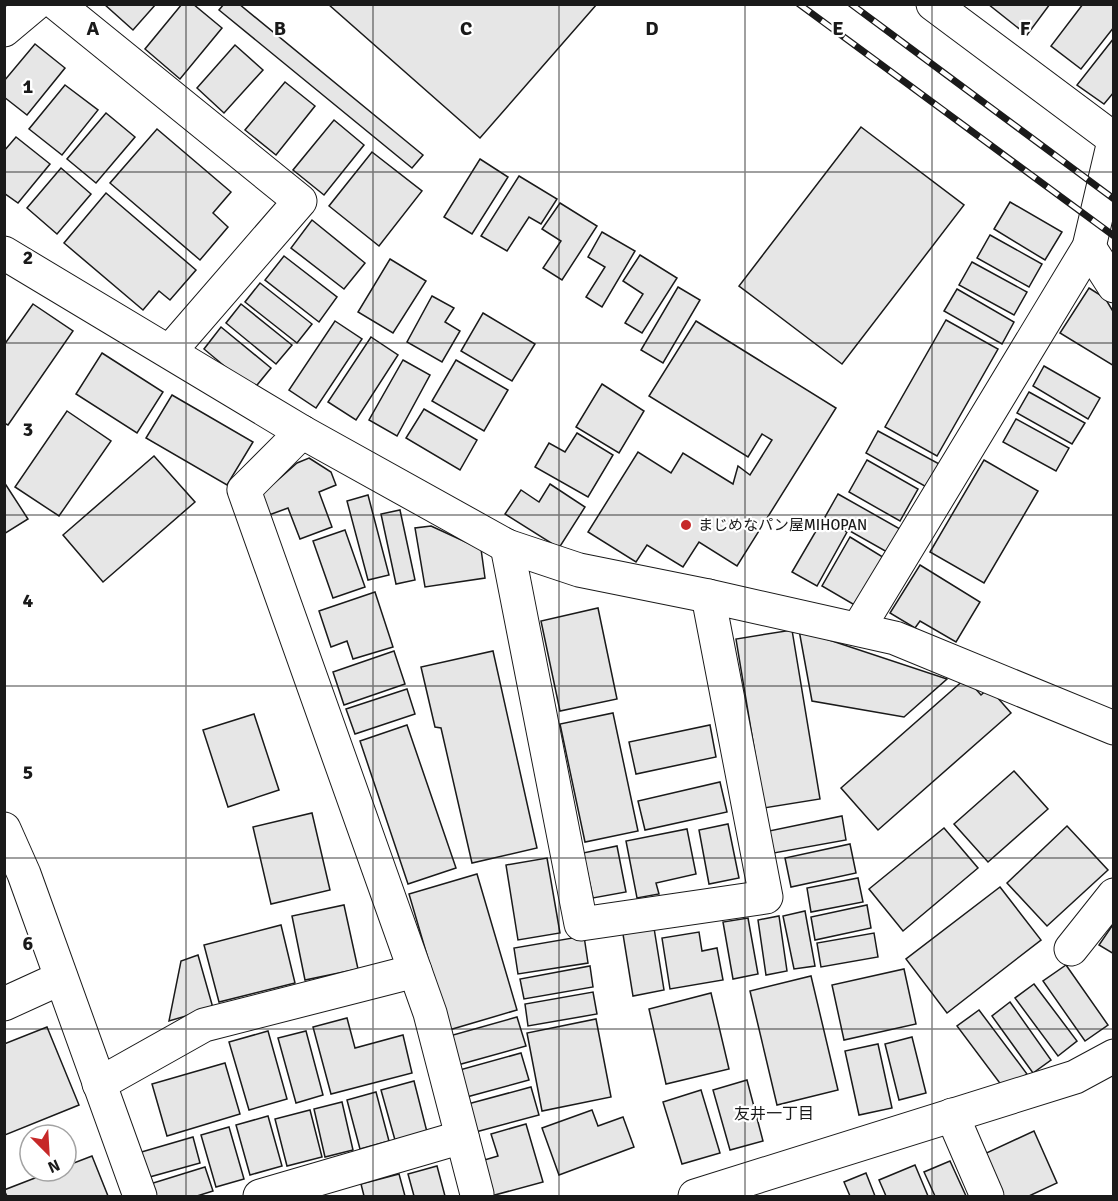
<svg xmlns="http://www.w3.org/2000/svg" width="1118" height="1201" font-family="Signika,'Noto Sans JP',sans-serif">
<style>
.building{fill:#e6e6e6;stroke:#1a1a1a;stroke-width:1.5}
.lines{fill:none;stroke-linecap:round;stroke-linejoin:round}
.minor-casing{stroke:#1a1a1a;stroke-width:35}
.minor{stroke:#fff;stroke-width:33}
.rail-casing{stroke:#1a1a1a;stroke-width:7}
.rail{stroke:#fff;stroke-width:4.5;stroke-dasharray:14;stroke-linecap:butt}
.grid{fill:none;stroke:#1a1a1a;stroke-width:1.5;stroke-opacity:0.55}
.poi-dot{fill:#c62828;stroke:#fff;stroke-width:2}
.labels{text-anchor:middle;stroke-width:4.5;stroke-linejoin:round;paint-order:stroke}
.poi-label{font-size:15px;fill:#1a1a1a;stroke:#fff;text-anchor:start}
.neighbourhood-label{font-size:16px;fill:#1a1a1a;stroke:#fff}
.grid-label{font-size:20px;text-anchor:middle;font-weight:bold;fill:#1a1a1a;stroke:#fff;stroke-width:4.5;stroke-linejoin:round;paint-order:stroke}
</style>
<rect width="100%" height="100%" fill="#fff"/>
<g class="building">
<polygon points="104,4 156,4 133,30"/>
<polygon points="182,4 193,4 222,28 180,79 145,49"/>
<polygon points="224,4 239,4 423,155 412,168 219,10"/>
<polygon points="328,4 597,4 480,138"/>
<polygon points="988,4 1050,4 1027,35"/>
<polygon points="1083,4 1111,4 1114,6 1114,27 1081,69 1051,46"/>
<polygon points="1114,38 1114,92 1104,104 1077,85"/>
<polygon points="35,44 65,68 27,115 4,97 4,81"/>
<polygon points="235,45 263,70 224,113 197,88"/>
<polygon points="285,82 315,106 276,155 245,130"/>
<polygon points="65,85 98,110 62,155 29,129"/>
<polygon points="106,113 135,137 96,183 67,159"/>
<polygon points="334,120 364,145 324,195 293,170"/>
<polygon points="861,127 964,205 842,364 739,286"/>
<polygon points="157,129 231,192 213,213 228,227 200,260 110,183"/>
<polygon points="16,137 50,164 18,203 4,193 4,151"/>
<polygon points="372,152 422,191 379,246 329,206"/>
<polygon points="480,159 508,177 472,234 444,217"/>
<polygon points="61,168 91,194 57,234 27,208"/>
<polygon points="519,176 557,199 541,224 529,217 507,251 481,236"/>
<polygon points="106,193 196,270 170,300 159,291 143,310 64,243"/>
<polygon points="1010,202 1062,232 1045,260 994,229"/>
<polygon points="560,203 597,226 562,280 543,268 561,241 542,229"/>
<polygon points="312,220 365,263 344,289 291,248"/>
<polygon points="602,232 635,251 602,307 586,297 605,267 588,257"/>
<polygon points="990,235 1042,264 1029,287 977,258"/>
<polygon points="640,255 677,278 642,333 625,323 643,294 623,281"/>
<polygon points="284,256 337,297 319,322 265,280"/>
<polygon points="390,259 426,281 393,333 358,312"/>
<polygon points="972,262 1027,292 1014,315 959,285"/>
<polygon points="260,283 312,324 297,343 245,302"/>
<polygon points="678,287 700,300 663,363 641,350"/>
<polygon points="1089,288 1105,298 1114,313 1114,366 1060,333"/>
<polygon points="957,289 1014,322 1002,344 944,311"/>
<polygon points="432,296 454,308 445,322 460,331 442,362 407,342"/>
<polygon points="33,304 73,331 8,425 4,423 4,345"/>
<polygon points="241,304 292,345 276,364 226,323"/>
<polygon points="483,313 535,344 512,381 461,351"/>
<polygon points="946,320 998,349 937,456 885,427"/>
<polygon points="335,321 362,339 316,408 289,390"/>
<polygon points="696,321 836,408 737,566 699,542 683,567 647,545 636,562 588,532 638,452 671,473 683,453 733,484 738,466 750,475 772,440 762,434 748,457 649,396"/>
<polygon points="221,327 271,368 253,390 204,349"/>
<polygon points="371,337 398,355 356,420 328,402"/>
<polygon points="102,353 163,392 137,433 76,394"/>
<polygon points="403,360 430,375 397,436 369,420"/>
<polygon points="456,360 508,390 484,431 432,401"/>
<polygon points="1044,366 1100,398 1088,419 1033,386"/>
<polygon points="602,384 644,411 619,453 576,427"/>
<polygon points="1029,392 1085,423 1072,444 1017,413"/>
<polygon points="172,395 253,442 227,485 146,438"/>
<polygon points="424,409 477,440 460,470 406,438"/>
<polygon points="67,411 111,441 59,516 15,487"/>
<polygon points="1016,419 1069,448 1056,471 1003,442"/>
<polygon points="878,431 943,466 930,489 866,453"/>
<polygon points="577,433 613,455 588,497 535,467 549,443 565,452"/>
<polygon points="154,456 195,502 103,582 63,535"/>
<polygon points="309,458 331,472 336,485 319,492 332,527 300,539 288,508 269,515 262,494 297,463"/>
<polygon points="867,460 918,489 900,521 849,492"/>
<polygon points="984,460 1038,491 984,583 930,552"/>
<polygon points="4,482 28,519 4,534"/>
<polygon points="550,484 585,507 559,548 505,514 521,490 539,502"/>
<polygon points="838,494 900,529 887,552 825,517"/>
<polygon points="368,495 389,575 368,580 347,501"/>
<polygon points="400,510 415,580 396,584 381,514"/>
<polygon points="823,519 847,532 817,586 792,572"/>
<polygon points="431,526 481,549 485,578 425,587 415,528"/>
<polygon points="345,530 365,587 333,598 313,541"/>
<polygon points="850,537 886,559 858,607 822,586"/>
<polygon points="920,565 980,602 956,642 920,621 915,628 890,613"/>
<polygon points="375,592 393,647 353,659 347,641 331,647 319,611"/>
<polygon points="598,608 617,699 560,711 541,621"/>
<polygon points="792,630 820,799 764,808 736,639"/>
<polygon points="799,630 947,679 904,717 812,701"/>
<polygon points="394,651 405,684 344,705 333,672"/>
<polygon points="493,651 537,848 472,863 441,728 435,727 421,667"/>
<polygon points="966,678 981,695 989,688 1011,713 878,830 841,788"/>
<polygon points="407,689 415,714 355,734 346,709"/>
<polygon points="613,713 638,831 585,842 560,724"/>
<polygon points="254,714 279,790 228,807 203,730"/>
<polygon points="407,725 456,868 408,884 360,741"/>
<polygon points="710,725 716,757 636,774 629,742"/>
<polygon points="1014,771 1048,809 988,862 954,824"/>
<polygon points="720,782 727,812 645,830 638,801"/>
<polygon points="312,813 330,890 271,904 253,827"/>
<polygon points="842,816 846,840 774,853 769,831"/>
<polygon points="728,824 739,878 709,884 699,830"/>
<polygon points="1067,826 1108,870 1047,926 1007,883"/>
<polygon points="944,828 978,868 903,931 869,889"/>
<polygon points="687,829 696,874 656,883 659,894 637,898 626,841"/>
<polygon points="850,844 856,873 791,887 785,858"/>
<polygon points="617,846 626,892 593,898 583,853"/>
<polygon points="547,858 560,933 518,940 506,865"/>
<polygon points="477,874 517,1010 449,1030 409,894"/>
<polygon points="858,878 863,902 811,912 807,888"/>
<polygon points="1000,887 1041,940 947,1013 906,959"/>
<polygon points="344,905 358,969 305,980 292,916"/>
<polygon points="867,905 871,928 815,940 811,917"/>
<polygon points="805,911 815,966 794,969 783,916"/>
<polygon points="779,916 787,971 766,975 758,920"/>
<polygon points="748,918 758,974 733,979 723,922"/>
<polygon points="1114,923 1114,954 1099,945"/>
<polygon points="281,925 295,983 219,1002 204,945"/>
<polygon points="654,928 664,990 633,996 623,934"/>
<polygon points="699,932 702,951 717,948 723,980 670,989 662,938"/>
<polygon points="874,933 878,957 821,967 817,943"/>
<polygon points="584,936 588,963 518,974 514,948"/>
<polygon points="198,955 213,1008 169,1021 181,961"/>
<polygon points="1066,965 1108,1025 1085,1041 1043,981"/>
<polygon points="590,966 593,987 524,999 520,979"/>
<polygon points="904,969 916,1024 844,1040 832,985"/>
<polygon points="811,976 838,1090 777,1105 750,991"/>
<polygon points="1034,984 1077,1041 1058,1056 1015,998"/>
<polygon points="593,992 597,1014 528,1026 525,1004"/>
<polygon points="711,993 729,1069 666,1084 649,1009"/>
<polygon points="1010,1002 1051,1060 1033,1073 992,1016"/>
<polygon points="979,1010 1027,1074 1005,1090 957,1026"/>
<polygon points="517,1017 526,1046 454,1066 446,1037"/>
<polygon points="347,1018 355,1048 403,1035 412,1073 331,1094 313,1027"/>
<polygon points="596,1019 611,1097 542,1111 527,1033"/>
<polygon points="47,1027 79,1105 5,1135 4,1044"/>
<polygon points="268,1031 287,1099 249,1110 229,1042"/>
<polygon points="306,1031 323,1095 296,1103 278,1038"/>
<polygon points="912,1037 926,1093 899,1100 885,1044"/>
<polygon points="878,1044 892,1108 859,1115 845,1051"/>
<polygon points="521,1053 529,1080 463,1098 456,1071"/>
<polygon points="225,1063 240,1114 167,1136 152,1084"/>
<polygon points="747,1080 763,1141 730,1150 713,1090"/>
<polygon points="414,1081 427,1132 395,1140 381,1090"/>
<polygon points="531,1087 539,1115 472,1133 464,1105"/>
<polygon points="701,1090 720,1153 682,1164 663,1102"/>
<polygon points="376,1092 389,1141 360,1149 347,1100"/>
<polygon points="342,1102 353,1150 325,1157 314,1109"/>
<polygon points="310,1110 322,1157 287,1166 275,1119"/>
<polygon points="592,1110 598,1126 623,1117 634,1147 559,1175 542,1128"/>
<polygon points="268,1116 282,1166 250,1175 236,1125"/>
<polygon points="526,1124 543,1182 491,1196 481,1161 498,1156 491,1134"/>
<polygon points="229,1127 244,1179 216,1187 201,1135"/>
<polygon points="1034,1131 1057,1183 1029,1196 1002,1196 982,1155"/>
<polygon points="193,1137 200,1163 146,1178 138,1153"/>
<polygon points="92,1156 108,1196 7,1196 4,1190 53,1171 66,1171 66,1166"/>
<polygon points="950,1161 966,1196 935,1196 924,1172"/>
<polygon points="915,1165 928,1196 886,1196 879,1180"/>
<polygon points="437,1166 445,1196 414,1196 408,1174"/>
<polygon points="205,1167 213,1191 197,1196 153,1196 150,1184"/>
<polygon points="866,1173 875,1196 850,1196 844,1182"/>
<polygon points="399,1174 405,1196 364,1196 361,1184"/>
</g>
<g class="lines">
<defs>
<g id="minor">
<polyline points="57,4 300,201 170,351"/>
<polyline points="933,4 1114,139"/>
<polyline points="4,30 35,4"/>
<polyline points="1089,247 1114,286"/>
<polyline points="4,253 302,432 507,546 579,570 708,596 895,638 1114,728"/>
<polyline points="302,432 244,490 430,1013 477,1194"/>
<polyline points="507,546 581,924 766,897 708,596"/>
<polyline points="858,629 1089,247 1114,141"/>
<polyline points="4,829 24,874 140,1196"/>
<polyline points="1071,949 1114,895"/>
<polyline points="4,1004 61,978"/>
<polyline points="99,1084 204,1025 415,971"/>
<polyline points="952,1115 987,1196"/>
<polyline points="260,1196 462,1137"/>
<polyline points="695,1196 1075,1077 1114,1056"/>
</g>
</defs>
<use href="#minor" class="minor-casing"/>
<use href="#minor" class="minor"/>
<defs>
<g id="rail">
<polyline points="799,4 1114,236"/>
<polyline points="851,4 1114,199"/>
</g>
</defs>
<use href="#rail" class="rail-casing"/>
<use href="#rail" class="rail"/>
</g>
<path class="grid" d="M186 4V1196M373 4V1196M559 4V1196M745 4V1196M932 4V1196M4 172H1114M4 343H1114M4 515H1114M4 686H1114M4 858H1114M4 1029H1114"/>
<circle class="poi-dot" cx="686" cy="525" r="6"/>
<g class="labels">
<g class="poi-label">
<text x="698" y="530">まじめなパン屋MIHOPAN</text>
</g>
<g class="neighbourhood-label">
<text x="774" y="1119">友井一丁目</text>
</g>
</g>
<g class="grid-label">
<text x="93" y="35">A</text>
<text x="280" y="35">B</text>
<text x="466" y="35">C</text>
<text x="652" y="35">D</text>
<text x="838" y="35">E</text>
<text x="1025" y="35">F</text>
<text x="28" y="93">1</text>
<text x="28" y="264">2</text>
<text x="28" y="436">3</text>
<text x="28" y="607">4</text>
<text x="28" y="779">5</text>
<text x="28" y="950">6</text>
</g>
<rect width="1118" height="1201" fill="none" stroke="#1a1a1a" stroke-width="12"/>
<g transform="translate(48 1153) rotate(156)"><circle r="28" fill="#ffffff" stroke="#a3a3a3" stroke-width="1.5"/>
<path d="M0-4.5L10 22L0 15L-10 22Z" fill="#c62828"/>
<text y="-9" font-size="16" font-weight="bold" text-anchor="middle" fill="#1a1a1a">N</text>
</g>
</svg>
